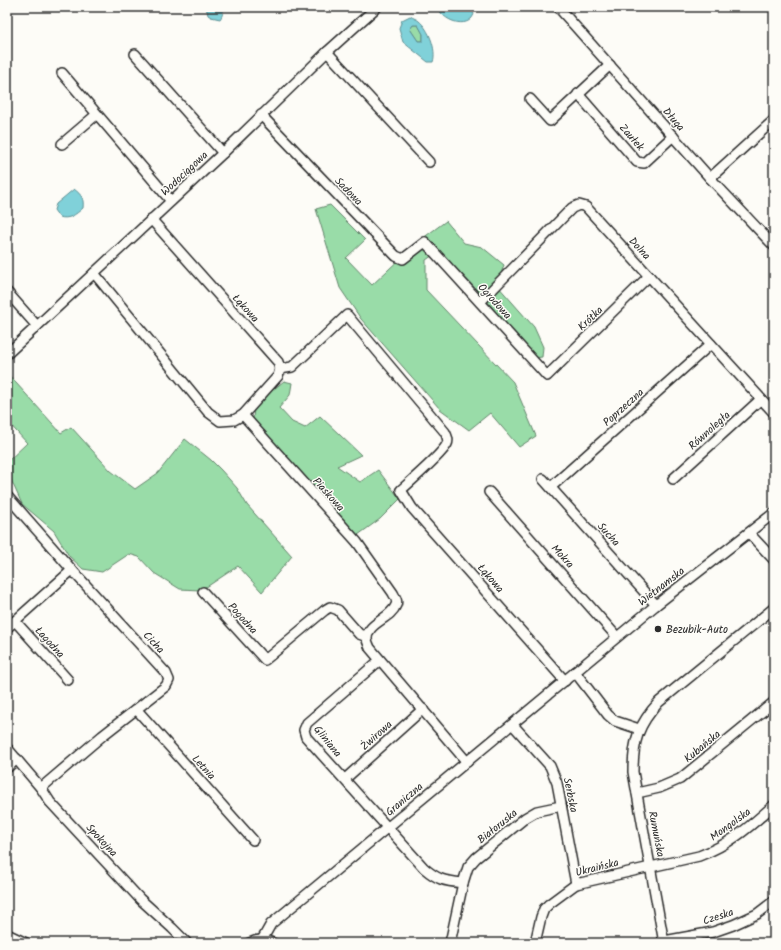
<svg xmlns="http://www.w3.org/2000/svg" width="781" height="950" font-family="Kalam,sans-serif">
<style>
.green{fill:#99dca8;stroke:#62846a}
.water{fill:#80d1d9;stroke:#5e8f93;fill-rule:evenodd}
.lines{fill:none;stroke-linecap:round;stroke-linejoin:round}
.minor-casing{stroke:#2b2b2b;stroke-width:12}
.minor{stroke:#fdfcf7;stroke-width:9}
.poi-dot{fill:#2b2b2b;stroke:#fdfcf7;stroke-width:1.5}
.labels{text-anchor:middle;stroke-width:3;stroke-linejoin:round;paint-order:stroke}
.street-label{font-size:11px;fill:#2b2b2b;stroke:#fdfcf7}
.poi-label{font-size:11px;fill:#2b2b2b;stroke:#fdfcf7;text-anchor:start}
</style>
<rect width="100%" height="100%" fill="#fdfcf7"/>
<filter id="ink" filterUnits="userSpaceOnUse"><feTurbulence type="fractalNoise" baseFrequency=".025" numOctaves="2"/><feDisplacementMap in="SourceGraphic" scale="8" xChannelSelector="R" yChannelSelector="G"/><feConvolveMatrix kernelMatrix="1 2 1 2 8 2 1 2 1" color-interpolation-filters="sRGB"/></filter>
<g filter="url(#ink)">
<g class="green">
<polygon points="413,25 418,25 423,34 423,41 418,41 410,29"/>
<polygon points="330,205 365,240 346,258 372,285 419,241 446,221 464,243 482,247 504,265 497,285 534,327 543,347 542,357 534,358 523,346 483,296 439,251 426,260 426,290 513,382 536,436 519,447 490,413 469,430 440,409 361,319 340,288 316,209"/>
<polygon points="7,373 61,433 71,427 111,471 135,489 158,473 185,439 211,460 221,470 237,488 247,505 292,556 262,592 238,566 208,586 199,590 180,589 154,573 139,557 129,554 102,572 83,569 69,556 54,531 22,504 7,471 7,462 27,443 7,421"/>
<polygon points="284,381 292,383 290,395 279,408 292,422 305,428 320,416 361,455 337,466 360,482 378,470 400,499 380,519 358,535 253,419 254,408 264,397"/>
</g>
<g class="water">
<path d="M206 7H223C223 12 223 15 220 19L211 17 208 15Z"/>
<path d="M438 7H469L474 14C468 31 441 20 438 7Z"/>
<path d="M410 16C413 18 417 19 419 21 429 29 437 50 433 62H428L403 42 399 28 402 20ZM413 25H418L423 34V41H418L410 29Z"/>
<path d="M74 189C82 195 84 199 83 208 75 215 69 220 59 217L54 210 56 204Z"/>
</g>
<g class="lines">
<defs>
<g id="minor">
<polyline points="558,7 710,178 774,246"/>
<polyline points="327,52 429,162"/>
<polyline points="135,54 223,153"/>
<polyline points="62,73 171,201"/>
<polyline points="578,94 637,162 644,163 673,136"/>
<polyline points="530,99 550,121 610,65"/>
<polyline points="261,115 396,256 403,259 425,242 547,376 649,276"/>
<polyline points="62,144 96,115"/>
<polyline points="710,178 774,120"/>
<polyline points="151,219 278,362 280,369 278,376 243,415"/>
<path d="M94 273 208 412 220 421 234 420 243 415 357 542 393 593C395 597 398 601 396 605 391 619 366 623 367 639 367 642 369 645 370 648L467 762"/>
<polyline points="7,292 37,326"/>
<polyline points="480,302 572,208 579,205 586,207 774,413"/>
<polyline points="7,354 223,153 327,52 377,7"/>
<path d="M280 369 292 367 347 315 445 432C447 436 449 440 447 444 443 453 410 482 401 490L412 508 565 681"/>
<polyline points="543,479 656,605"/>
<polyline points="673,479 761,399"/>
<polyline points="551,487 711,344"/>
<polyline points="489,492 617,637"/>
<polyline points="7,496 72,570 166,673 169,680 166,686 102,736 41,788"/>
<polyline points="749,533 774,560"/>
<polyline points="203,592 265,660 325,610 330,607 338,610 359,634 367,637"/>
<polyline points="15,621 68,680"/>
<polyline points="7,628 72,570"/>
<path d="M380 660 307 723 304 730 306 737 424 868C438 880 444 881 463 883"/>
<polyline points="575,672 608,715 615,721 639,729"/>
<polyline points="137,710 253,840"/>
<polyline points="513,725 550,766 557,783 576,884"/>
<polyline points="7,748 41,788 50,802 140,899 172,928 187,943"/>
<polyline points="7,768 17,759"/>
<polyline points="345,779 423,709"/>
<polyline points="637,793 659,788 680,779 774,702"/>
<polyline points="7,934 26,943"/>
<polyline points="262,940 271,924 656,605 774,513"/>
<polyline points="664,941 713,932 733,925 757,914 774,901"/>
<path d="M249 943C257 939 265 939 273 943"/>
<polyline points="450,943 463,883 468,867 476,858 525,818 537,811 561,806"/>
<path d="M535 943 541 917 544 909 549 904 576 884 699 856C731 844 749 827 774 805"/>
<path d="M664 943 633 772C633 741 638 725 659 702L774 608"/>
</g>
</defs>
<use href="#minor" class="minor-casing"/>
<use href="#minor" class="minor"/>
</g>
</g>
<circle class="poi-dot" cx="658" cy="629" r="4"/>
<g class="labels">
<g class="street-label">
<text transform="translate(674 119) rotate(49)" y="4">Długa</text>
<text transform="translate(632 137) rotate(49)" y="4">Zaułek</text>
<text transform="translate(184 173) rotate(-43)" y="4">Wodociągowa</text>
<text transform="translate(349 191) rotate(46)" y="4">Sadowa</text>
<text transform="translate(640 248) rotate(47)" y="4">Dolna</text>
<text transform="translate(495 301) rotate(48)" y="4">Ogrodowa</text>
<text transform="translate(246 308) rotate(48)" y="4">Łąkowa</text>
<text transform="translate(590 318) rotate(-44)" y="4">Krótka</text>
<text transform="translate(623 407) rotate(-42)" y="4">Poprzeczna</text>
<text transform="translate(709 430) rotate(-42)" y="4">Równoległa</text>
<text transform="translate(329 494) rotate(48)" y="4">Piaskowa</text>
<text transform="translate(609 534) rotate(48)" y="4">Sucha</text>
<text transform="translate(563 556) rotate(48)" y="4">Mokra</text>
<text transform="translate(491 578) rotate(49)" y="4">Łąkowa</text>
<text transform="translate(661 586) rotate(-38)" y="4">Wietnamska</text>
<text transform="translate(243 618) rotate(48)" y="4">Pogodna</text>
<text transform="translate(50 642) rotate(48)" y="4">Łagodna</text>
<text transform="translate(154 642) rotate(47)" y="4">Cicha</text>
<text transform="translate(376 735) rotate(-42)" y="4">Żwirowa</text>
<text transform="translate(328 741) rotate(51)" y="4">Gliniana</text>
<text transform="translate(702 746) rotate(-40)" y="4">Kubańska</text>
<text transform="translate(204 767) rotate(48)" y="4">Letnia</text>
<text transform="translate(571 795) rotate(78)" y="4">Serbska</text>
<text transform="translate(404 799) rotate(-40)" y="4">Graniczna</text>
<text transform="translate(730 824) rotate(-36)" y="4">Mongolska</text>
<text transform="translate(497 826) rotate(-39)" y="4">Białoruska</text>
<text transform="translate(657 834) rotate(79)" y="4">Rumuńska</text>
<text transform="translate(102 840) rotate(47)" y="4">Spokojna</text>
<text transform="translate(597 867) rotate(-14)" y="4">Ukraińska</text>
<text transform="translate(718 916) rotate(-18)" y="4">Czeska</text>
</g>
<g class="poi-label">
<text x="666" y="633">Bezubik-Auto</text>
</g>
</g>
<rect width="781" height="950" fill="none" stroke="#fdfcf7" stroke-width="24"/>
<rect x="12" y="12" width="757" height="926" fill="none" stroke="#2b2b2b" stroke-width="1.5" filter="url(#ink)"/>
</svg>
